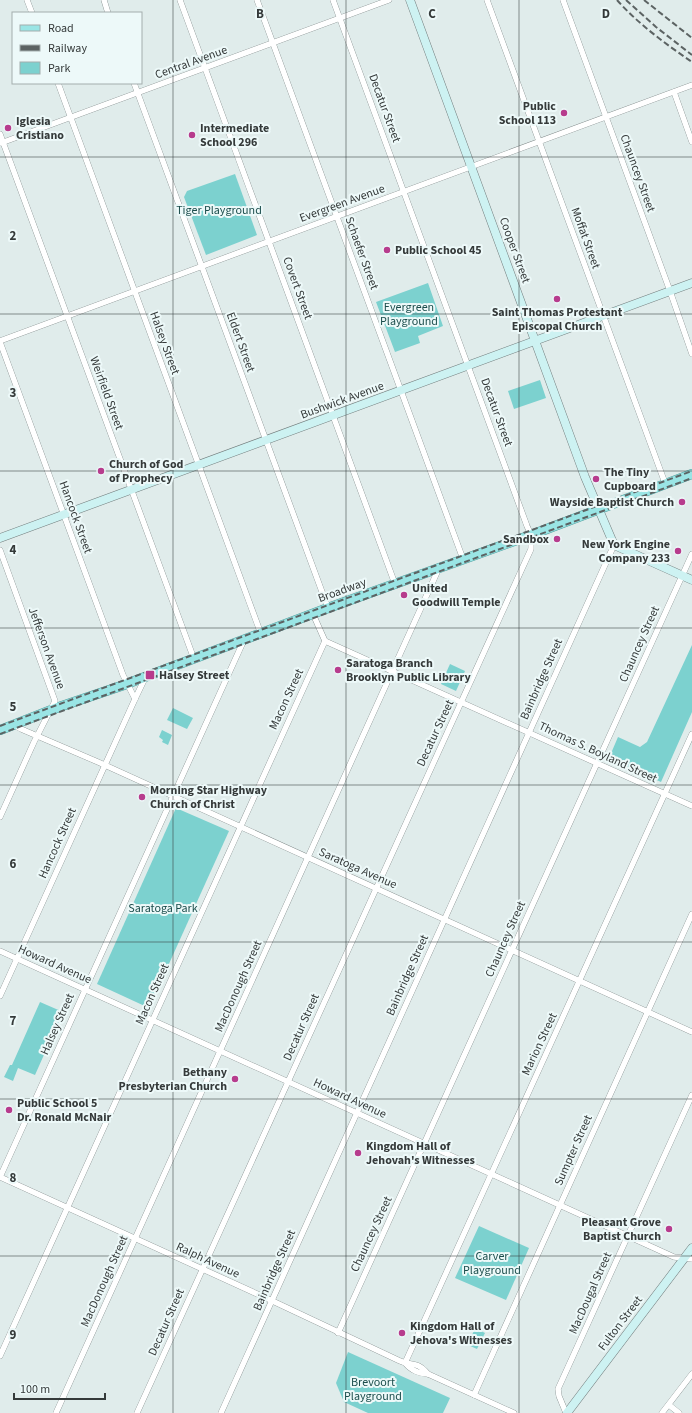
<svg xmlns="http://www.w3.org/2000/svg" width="692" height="1413" font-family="'Source Sans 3',sans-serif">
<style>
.green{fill:#7cd1cf}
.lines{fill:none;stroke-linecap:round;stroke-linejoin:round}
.minor-casing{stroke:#727c7c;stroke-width:6}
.secondary-casing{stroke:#727c7c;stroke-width:9}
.primary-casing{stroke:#4b9e9d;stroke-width:10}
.minor{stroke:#fff;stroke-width:5.5}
.secondary{stroke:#cdf2f2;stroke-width:8}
.primary{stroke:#9ae5e5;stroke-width:9}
.rail{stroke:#5c6363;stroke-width:2;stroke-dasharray:6 3;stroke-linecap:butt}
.grid{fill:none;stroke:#353a3a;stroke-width:1;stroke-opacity:0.55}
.poi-dot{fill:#b73c8d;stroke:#edf9f9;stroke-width:1.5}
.labels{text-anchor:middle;stroke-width:4;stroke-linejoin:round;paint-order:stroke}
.street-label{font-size:12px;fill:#353a3a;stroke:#edf9f9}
.poi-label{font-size:12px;font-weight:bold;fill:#353a3a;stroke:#edf9f9;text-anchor:start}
.park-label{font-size:12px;fill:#1b4d4c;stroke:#edf9f9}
.grid-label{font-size:13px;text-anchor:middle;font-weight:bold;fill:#353a3a;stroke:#edf9f9;stroke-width:4;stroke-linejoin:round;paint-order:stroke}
</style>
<rect width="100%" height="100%" fill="#e0eceb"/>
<g class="green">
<polygon points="235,174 257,235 206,255 184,197 187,191"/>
<polygon points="428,283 443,326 418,336 420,343 395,352 376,302"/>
<polygon points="540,380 546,398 514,409 508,391"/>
<polygon points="692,645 692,712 661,782 609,758 618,737 640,747 647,742"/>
<polygon points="450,664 465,671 456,691 441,684"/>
<polygon points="173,708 193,718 187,729 167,720"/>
<polygon points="162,730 172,735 168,745 162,742 163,740 159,737"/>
<polygon points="176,808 229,831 149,1008 97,984"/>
<polygon points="40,1002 63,1012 35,1075 18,1068 13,1081 4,1077 10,1065 12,1065"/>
<polygon points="479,1226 529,1248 506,1300 455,1278"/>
<polygon points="475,1328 485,1333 477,1349 468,1345"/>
<polygon points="348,1352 450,1398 443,1413 368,1413 344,1402 336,1383"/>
</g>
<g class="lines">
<defs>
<g id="minor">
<polyline points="27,0 32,13"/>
<polyline points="104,0 108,13"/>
<polyline points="180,0 395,584"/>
<polyline points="257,0 463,559"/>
<polyline points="487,0 665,483"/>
<polyline points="563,0 670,291 692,354"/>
<polyline points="58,83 261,634"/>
<polyline points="134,83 328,608"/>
<polyline points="674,92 692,142"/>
<polyline points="0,134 194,659"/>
<polyline points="1,143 389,0"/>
<polyline points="0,341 692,85"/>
<polyline points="0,342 123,675 135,699"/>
<polyline points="0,550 55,701 34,742 0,817"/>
<polyline points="313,614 325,641 692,806"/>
<polyline points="14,725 21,729 98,762 692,1032"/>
<polyline points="0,951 674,1257 692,1259"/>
<polyline points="0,996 135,699 146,676"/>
<polyline points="0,1177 244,640"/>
<path d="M0 1177 264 1297 400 1361C413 1367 416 1360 428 1374"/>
<polyline points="338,1333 692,554"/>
<polyline points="0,1356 325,641"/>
<polyline points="405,1363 692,734"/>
<path d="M405 1363C412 1371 418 1373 428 1374L514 1413"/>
<polyline points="474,1395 692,914"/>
<polyline points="669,1405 679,1413"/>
<polyline points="56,1413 439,568"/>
<polyline points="137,1413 531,549 531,535 527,526 333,0"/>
<polyline points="221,1413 614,545"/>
<polyline points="566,1413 559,1396 558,1389 692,1095"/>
<polyline points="662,1413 692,1374"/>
</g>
<g id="secondary">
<polyline points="410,0 585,477 614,545 692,580"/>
<polyline points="0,538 692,283"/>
<polyline points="567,1413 692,1248"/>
</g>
<polyline id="primary" points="0,730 59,707 121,686 328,608 531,535 692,474"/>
</defs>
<use href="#minor" class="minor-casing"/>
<use href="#secondary" class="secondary-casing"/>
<use href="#primary" class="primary-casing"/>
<use href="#minor" class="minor"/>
<use href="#secondary" class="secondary"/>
<use href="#primary" class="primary"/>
<g class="rail">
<path d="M617 0C637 23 667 45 692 62"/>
<polyline points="626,0 656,27 692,55"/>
<polyline points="644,0 692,38"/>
<polyline points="0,726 692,471"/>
<polyline points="0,734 692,478"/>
</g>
</g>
<path class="grid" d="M173 0V1413M346 0V1413M519 0V1413M0 157H692M0 314H692M0 471H692M0 628H692M0 785H692M0 942H692M0 1099H692M0 1256H692"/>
<g class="poi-dot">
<circle cx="564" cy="113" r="4"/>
<circle cx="8" cy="128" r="4"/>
<circle cx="192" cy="135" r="4"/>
<circle cx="387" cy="250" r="4"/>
<circle cx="557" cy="299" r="4"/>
<circle cx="101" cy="471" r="4"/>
<circle cx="596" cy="479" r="4"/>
<circle cx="682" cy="502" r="4"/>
<circle cx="557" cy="539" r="4"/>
<circle cx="678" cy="551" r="4"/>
<circle cx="404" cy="595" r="4"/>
<circle cx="338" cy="670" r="4"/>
<rect x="145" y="670" width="10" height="10" rx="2"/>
<circle cx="142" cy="797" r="4"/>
<circle cx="235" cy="1079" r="4"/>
<circle cx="9" cy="1110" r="4"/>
<circle cx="358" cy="1153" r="4"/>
<circle cx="669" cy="1229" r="4"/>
<circle cx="402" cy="1333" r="4"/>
</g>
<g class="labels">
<g class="street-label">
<text transform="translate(191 62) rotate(-20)" y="4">Central Avenue</text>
<text transform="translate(385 108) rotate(70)" y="4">Decatur Street</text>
<text transform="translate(638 173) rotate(70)" y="4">Chauncey Street</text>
<text transform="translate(342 203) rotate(-20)" y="4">Evergreen Avenue</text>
<text transform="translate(586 238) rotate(70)" y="4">Moffat Street</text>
<text transform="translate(515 250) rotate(70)" y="4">Cooper Street</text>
<text transform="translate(362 253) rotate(70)" y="4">Schaefer Street</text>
<text transform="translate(298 288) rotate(70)" y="4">Covert Street</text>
<text transform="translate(241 342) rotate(70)" y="4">Eldert Street</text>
<text transform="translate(165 343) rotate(70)" y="4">Halsey Street</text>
<text transform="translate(107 393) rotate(70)" y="4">Weirfield Street</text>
<text transform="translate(342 400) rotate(-20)" y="4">Bushwick Avenue</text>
<text transform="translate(497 412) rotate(70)" y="4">Decatur Street</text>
<text transform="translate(76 517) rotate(70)" y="4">Hancock Street</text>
<text transform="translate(342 590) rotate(-20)" y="4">Broadway</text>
<text transform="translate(639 644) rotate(-66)" y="4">Chauncey Street</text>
<text transform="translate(47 648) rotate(70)" y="4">Jefferson Avenue</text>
<text transform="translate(541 679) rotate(-66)" y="4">Bainbridge Street</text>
<text transform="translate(286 699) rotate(-65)" y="4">Macon Street</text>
<text transform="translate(435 733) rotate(-65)" y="4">Decatur Street</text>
<text transform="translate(598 752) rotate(25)" y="4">Thomas S. Boyland Street</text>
<text transform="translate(57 843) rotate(-66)" y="4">Hancock Street</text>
<text transform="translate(358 868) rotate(24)" y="4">Saratoga Avenue</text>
<text transform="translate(505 939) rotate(-66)" y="4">Chauncey Street</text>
<text transform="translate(55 964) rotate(24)" y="4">Howard Avenue</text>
<text transform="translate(407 975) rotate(-66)" y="4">Bainbridge Street</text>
<text transform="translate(238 986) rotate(-66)" y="4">MacDonough Street</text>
<text transform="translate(152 994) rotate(-66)" y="4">Macon Street</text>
<text transform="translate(57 1024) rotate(-66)" y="4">Halsey Street</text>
<text transform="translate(301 1027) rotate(-66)" y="4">Decatur Street</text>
<text transform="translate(539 1044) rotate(-65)" y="4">Marion Street</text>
<text transform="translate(350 1098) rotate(25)" y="4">Howard Avenue</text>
<text transform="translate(573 1150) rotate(-66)" y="4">Sumpter Street</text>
<text transform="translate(371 1234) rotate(-65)" y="4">Chauncey Street</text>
<text transform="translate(208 1260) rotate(25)" y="4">Ralph Avenue</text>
<text transform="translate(274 1270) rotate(-66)" y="4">Bainbridge Street</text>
<text transform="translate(104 1281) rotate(-66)" y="4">MacDonough Street</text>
<text transform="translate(590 1293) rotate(-66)" y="4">MacDougal Street</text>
<text transform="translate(166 1322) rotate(-66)" y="4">Decatur Street</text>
<text transform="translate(620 1323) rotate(-53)" y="4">Fulton Street</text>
</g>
<g class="poi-label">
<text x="556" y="110" text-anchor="end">Public<tspan x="556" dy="14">School 113</tspan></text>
<text x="16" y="125">Iglesia<tspan x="16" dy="14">Cristiano</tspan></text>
<text x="200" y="132">Intermediate<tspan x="200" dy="14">School 296</tspan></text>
<text x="395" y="254">Public School 45</text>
<text x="557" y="316" text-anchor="middle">Saint Thomas Protestant<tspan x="557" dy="14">Episcopal Church</tspan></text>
<text x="109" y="468">Church of God<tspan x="109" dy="14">of Prophecy</tspan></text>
<text x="604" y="476">The Tiny<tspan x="604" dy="14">Cupboard</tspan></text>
<text x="674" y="506" text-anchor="end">Wayside Baptist Church</text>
<text x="549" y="543" text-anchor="end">Sandbox</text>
<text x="670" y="548" text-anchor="end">New York Engine<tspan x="670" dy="14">Company 233</tspan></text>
<text x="412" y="592">United<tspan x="412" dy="14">Goodwill Temple</tspan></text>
<text x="346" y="667">Saratoga Branch<tspan x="346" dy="14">Brooklyn Public Library</tspan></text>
<text x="159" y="679">Halsey Street</text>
<text x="150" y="794">Morning Star Highway<tspan x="150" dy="14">Church of Christ</tspan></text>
<text x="227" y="1076" text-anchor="end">Bethany<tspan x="227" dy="14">Presbyterian Church</tspan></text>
<text x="17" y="1107">Public School 5<tspan x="17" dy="14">Dr. Ronald McNair</tspan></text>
<text x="366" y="1150">Kingdom Hall of<tspan x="366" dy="14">Jehovah's Witnesses</tspan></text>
<text x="661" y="1226" text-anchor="end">Pleasant Grove<tspan x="661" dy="14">Baptist Church</tspan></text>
<text x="410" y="1330">Kingdom Hall of<tspan x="410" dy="14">Jehova's Witnesses</tspan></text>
</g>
<g class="park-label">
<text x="219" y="214">Tiger Playground</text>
<text x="409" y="311">Evergreen<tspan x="409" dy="14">Playground</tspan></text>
<text x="163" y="912">Saratoga Park</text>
<text x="492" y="1260">Carver<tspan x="492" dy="14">Playground</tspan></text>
<text x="373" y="1386">Brevoort<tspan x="373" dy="14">Playground</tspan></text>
</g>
</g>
<g class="grid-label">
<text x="260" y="18">B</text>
<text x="432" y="18">C</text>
<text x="606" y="18">D</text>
<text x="13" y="240">2</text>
<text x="13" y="397">3</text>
<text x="13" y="554">4</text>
<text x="13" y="711">5</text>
<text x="13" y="868">6</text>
<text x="13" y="1025">7</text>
<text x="13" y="1182">8</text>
<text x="13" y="1339">9</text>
</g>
<rect x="12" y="12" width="130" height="72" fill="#edf9f9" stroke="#a3adad"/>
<rect x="20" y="25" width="20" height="6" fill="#9ae5e5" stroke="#a3adad"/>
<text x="48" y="32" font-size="12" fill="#353a3a">Road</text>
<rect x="20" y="45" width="20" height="6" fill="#5c6363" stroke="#a3adad"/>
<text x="48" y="52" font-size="12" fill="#353a3a">Railway</text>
<rect x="20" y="62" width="20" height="12" fill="#7cd1cf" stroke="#a3adad"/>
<text x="48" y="72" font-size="12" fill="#353a3a">Park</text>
<path d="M14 1393v6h91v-6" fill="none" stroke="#353a3a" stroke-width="2"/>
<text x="20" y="1393" font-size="12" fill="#353a3a" stroke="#edf9f9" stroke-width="3" paint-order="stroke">100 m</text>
</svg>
